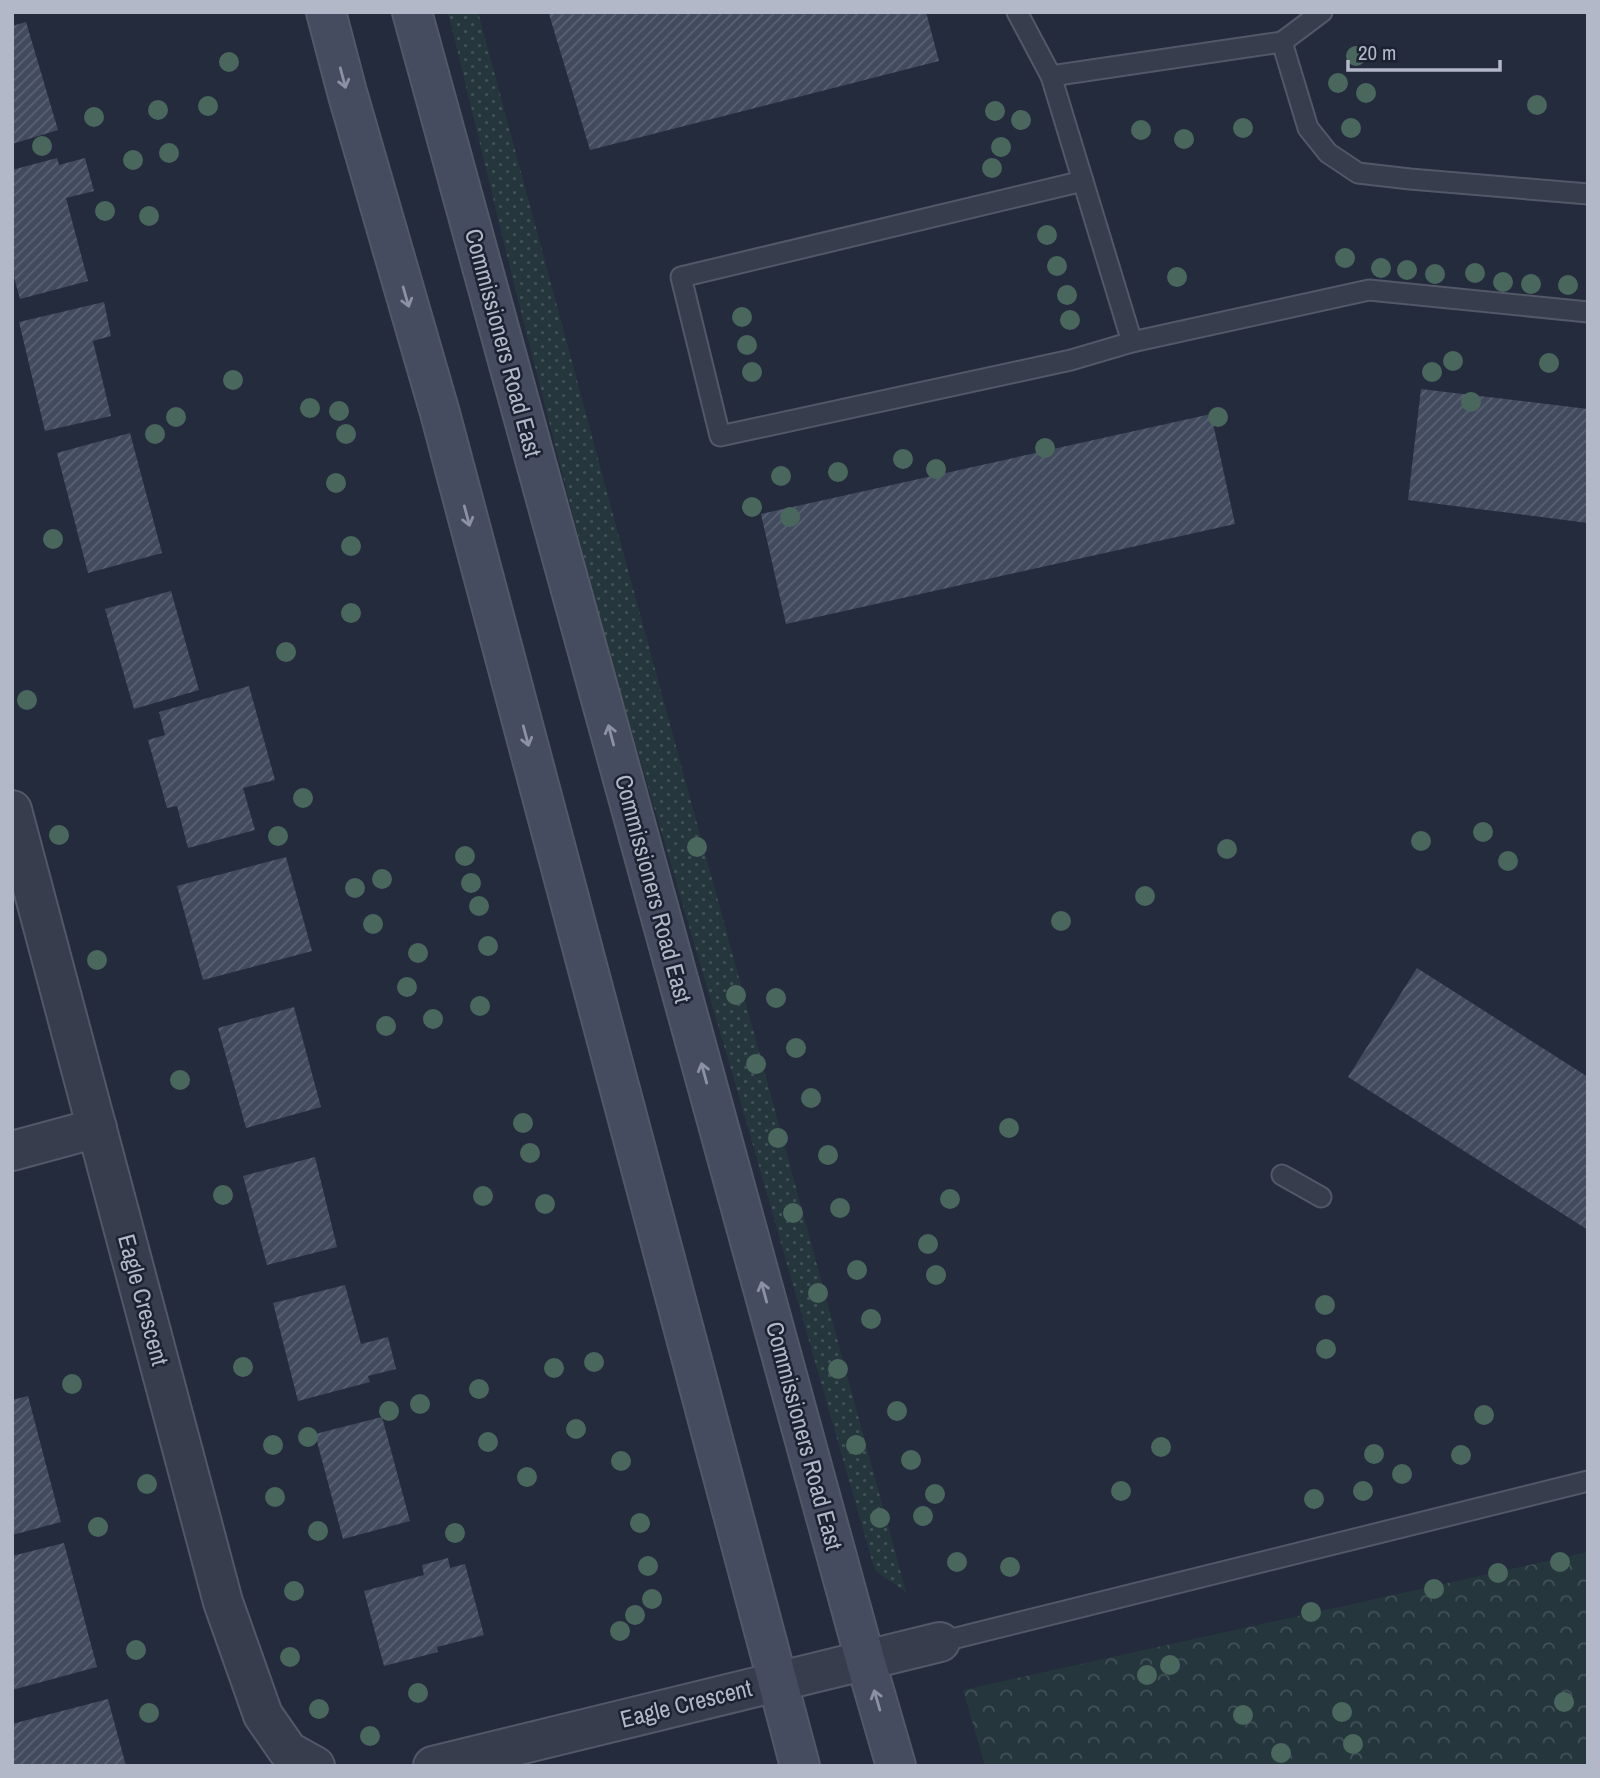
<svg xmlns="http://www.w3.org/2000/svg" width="1600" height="1778" font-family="'Archivo Narrow',sans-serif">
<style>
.grass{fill:url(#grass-dots)}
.park{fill:url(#park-crowns)}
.building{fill:url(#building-hatch)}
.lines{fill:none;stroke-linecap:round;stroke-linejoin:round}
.service-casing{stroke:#525867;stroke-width:23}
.minor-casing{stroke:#525867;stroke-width:42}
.secondary-casing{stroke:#525867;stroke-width:42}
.service{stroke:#373d4c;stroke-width:19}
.minor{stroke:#373d4c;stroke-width:38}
.secondary{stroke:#454c5f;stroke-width:38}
.tree{fill:#4a675e}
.oneway{stroke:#8c92a3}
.labels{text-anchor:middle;stroke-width:5;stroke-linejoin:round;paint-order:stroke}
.street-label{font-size:24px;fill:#b2b8c8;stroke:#1c2231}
</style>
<defs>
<pattern id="grass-dots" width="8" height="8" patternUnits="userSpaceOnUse" patternTransform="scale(1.75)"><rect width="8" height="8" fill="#25373d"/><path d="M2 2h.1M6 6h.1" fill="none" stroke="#425258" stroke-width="1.8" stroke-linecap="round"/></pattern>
<pattern id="park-crowns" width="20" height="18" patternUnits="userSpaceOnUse" patternTransform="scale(1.75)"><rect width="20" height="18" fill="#25373d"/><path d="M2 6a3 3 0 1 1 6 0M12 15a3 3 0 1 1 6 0" fill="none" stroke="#425258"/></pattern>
<pattern id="building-hatch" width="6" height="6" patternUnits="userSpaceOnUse" patternTransform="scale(1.75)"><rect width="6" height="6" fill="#424a5e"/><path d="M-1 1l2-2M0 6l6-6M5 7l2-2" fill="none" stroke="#5b6274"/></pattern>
</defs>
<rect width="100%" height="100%" fill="#232b3c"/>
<polygon class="grass" points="448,12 478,12 615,522 906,1592 875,1571 740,1100 602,629 512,276"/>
<polygon class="park" points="1588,1552 1588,1766 985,1766 963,1690"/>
<g class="building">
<polygon points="556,12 926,12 939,61 590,150 549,14"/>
<polygon points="26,22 58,130 12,144 12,26"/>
<polygon points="57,158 59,165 85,158 94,191 66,198 88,281 20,299 12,270 12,170"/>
<polygon points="104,302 111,336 93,341 111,416 45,431 19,322"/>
<polygon points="1421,389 1588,409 1588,523 1408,500"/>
<polygon points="1211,414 1235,524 786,624 761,514"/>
<polygon points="130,433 162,553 88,573 57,453"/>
<polygon points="171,591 199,690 134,709 105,609"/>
<polygon points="249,686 275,780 243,788 255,830 188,848 177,806 167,808 148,740 165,735 159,712"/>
<polygon points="286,857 312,951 203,980 177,886"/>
<polygon points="1417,968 1588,1077 1588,1230 1348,1077"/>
<polygon points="294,1007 321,1107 246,1128 218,1028"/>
<polygon points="315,1157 337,1247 267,1265 243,1176"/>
<polygon points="345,1285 361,1344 388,1337 396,1369 368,1376 370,1382 298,1401 273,1303"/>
<polygon points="28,1396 61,1522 12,1535 12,1400"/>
<polygon points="382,1417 410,1521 343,1539 315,1434"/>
<polygon points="64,1543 97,1667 12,1690 12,1556"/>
<polygon points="448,1558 450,1568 465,1564 484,1635 437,1647 438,1652 384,1666 364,1591 424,1575 422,1565"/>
<polygon points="108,1699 126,1766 12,1766 12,1724"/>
</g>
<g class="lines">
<defs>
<g id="service">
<polyline points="1017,12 1051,76 1132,342"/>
<polyline points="1282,42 1322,12"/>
<polyline points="1051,76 1282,42 1308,128 1328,153 1358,173 1410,179 1588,194"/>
<polyline points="1083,181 681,277 720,436 1071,360 1132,342 1369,290 1588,312"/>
<polyline points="1282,1175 1321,1197"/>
<polyline points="940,1642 1588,1481"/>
</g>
<g id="minor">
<polyline points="12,810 223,1602 263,1715 288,1751 315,1766"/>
<polyline points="12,1151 97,1128"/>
<polyline points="433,1766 940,1642"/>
</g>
<g id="secondary">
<polyline points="326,12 347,92 440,413 800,1766"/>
<polyline points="412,12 865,1659 896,1766"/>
</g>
</defs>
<use href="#service" class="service-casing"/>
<use href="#minor" class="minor-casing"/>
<use href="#secondary" class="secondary-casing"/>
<use href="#service" class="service"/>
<use href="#minor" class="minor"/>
<use href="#secondary" class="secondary"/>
</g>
<g class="tree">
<circle cx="1356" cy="56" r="10"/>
<circle cx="229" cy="62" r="10"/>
<circle cx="1338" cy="83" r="10"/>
<circle cx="1366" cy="93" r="10"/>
<circle cx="1537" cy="105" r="10"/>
<circle cx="208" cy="106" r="10"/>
<circle cx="158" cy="110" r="10"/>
<circle cx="995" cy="111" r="10"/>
<circle cx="94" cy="117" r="10"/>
<circle cx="1021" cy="120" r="10"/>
<circle cx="1243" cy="128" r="10"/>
<circle cx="1351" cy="128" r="10"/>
<circle cx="1141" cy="130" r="10"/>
<circle cx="1184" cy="139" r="10"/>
<circle cx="42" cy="146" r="10"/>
<circle cx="1001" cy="147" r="10"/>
<circle cx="169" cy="153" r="10"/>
<circle cx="133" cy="160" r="10"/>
<circle cx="992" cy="168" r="10"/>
<circle cx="105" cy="211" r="10"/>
<circle cx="149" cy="216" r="10"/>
<circle cx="1047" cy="235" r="10"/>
<circle cx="1345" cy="258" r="10"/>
<circle cx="1057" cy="266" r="10"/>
<circle cx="1381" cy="268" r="10"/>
<circle cx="1407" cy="270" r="10"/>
<circle cx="1475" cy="273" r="10"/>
<circle cx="1435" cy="274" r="10"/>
<circle cx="1177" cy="277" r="10"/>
<circle cx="1503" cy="282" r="10"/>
<circle cx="1531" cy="284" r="10"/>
<circle cx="1568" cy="285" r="10"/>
<circle cx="1067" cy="295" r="10"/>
<circle cx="742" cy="317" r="10"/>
<circle cx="1070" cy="320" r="10"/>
<circle cx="747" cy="345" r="10"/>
<circle cx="1453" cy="361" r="10"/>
<circle cx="1549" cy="363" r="10"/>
<circle cx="752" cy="372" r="10"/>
<circle cx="1432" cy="372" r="10"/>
<circle cx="233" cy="380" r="10"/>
<circle cx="1471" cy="402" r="10"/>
<circle cx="310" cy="408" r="10"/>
<circle cx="339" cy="411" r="10"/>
<circle cx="176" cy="417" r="10"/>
<circle cx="1218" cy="417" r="10"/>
<circle cx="155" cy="434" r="10"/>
<circle cx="346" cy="434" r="10"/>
<circle cx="1045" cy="448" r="10"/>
<circle cx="903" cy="459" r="10"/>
<circle cx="936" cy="469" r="10"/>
<circle cx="838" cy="472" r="10"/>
<circle cx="781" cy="476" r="10"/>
<circle cx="336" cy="483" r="10"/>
<circle cx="752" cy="507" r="10"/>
<circle cx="790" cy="517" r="10"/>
<circle cx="53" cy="539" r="10"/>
<circle cx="351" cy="546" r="10"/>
<circle cx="351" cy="613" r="10"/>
<circle cx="286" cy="652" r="10"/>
<circle cx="27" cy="700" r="10"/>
<circle cx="303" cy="798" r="10"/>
<circle cx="1483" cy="832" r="10"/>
<circle cx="59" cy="835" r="10"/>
<circle cx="278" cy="836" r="10"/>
<circle cx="1421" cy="841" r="10"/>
<circle cx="697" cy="847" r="10"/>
<circle cx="1227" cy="849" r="10"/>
<circle cx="465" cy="856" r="10"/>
<circle cx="1508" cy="861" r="10"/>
<circle cx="382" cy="879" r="10"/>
<circle cx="471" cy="883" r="10"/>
<circle cx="355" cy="888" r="10"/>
<circle cx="1145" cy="896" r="10"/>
<circle cx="479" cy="906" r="10"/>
<circle cx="1061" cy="921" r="10"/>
<circle cx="373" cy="924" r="10"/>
<circle cx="488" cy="946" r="10"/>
<circle cx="418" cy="953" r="10"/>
<circle cx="97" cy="960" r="10"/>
<circle cx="407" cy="987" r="10"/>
<circle cx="736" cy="995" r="10"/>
<circle cx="776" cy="998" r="10"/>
<circle cx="480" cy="1006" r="10"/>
<circle cx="433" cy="1019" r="10"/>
<circle cx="386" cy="1026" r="10"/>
<circle cx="796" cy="1048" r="10"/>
<circle cx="756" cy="1064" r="10"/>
<circle cx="180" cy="1080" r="10"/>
<circle cx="811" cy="1098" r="10"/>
<circle cx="523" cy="1123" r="10"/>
<circle cx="1009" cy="1128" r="10"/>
<circle cx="778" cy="1138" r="10"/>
<circle cx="530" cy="1153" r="10"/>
<circle cx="828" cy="1155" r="10"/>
<circle cx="223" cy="1195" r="10"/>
<circle cx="483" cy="1196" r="10"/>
<circle cx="950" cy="1199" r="10"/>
<circle cx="545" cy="1204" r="10"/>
<circle cx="840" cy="1208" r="10"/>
<circle cx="793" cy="1213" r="10"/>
<circle cx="928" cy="1244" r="10"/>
<circle cx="857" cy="1270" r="10"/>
<circle cx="936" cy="1275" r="10"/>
<circle cx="818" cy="1293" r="10"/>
<circle cx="1325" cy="1305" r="10"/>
<circle cx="871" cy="1319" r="10"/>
<circle cx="1326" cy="1349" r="10"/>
<circle cx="594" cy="1362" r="10"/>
<circle cx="243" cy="1367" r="10"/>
<circle cx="554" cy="1368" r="10"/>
<circle cx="838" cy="1369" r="10"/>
<circle cx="72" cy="1384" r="10"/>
<circle cx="479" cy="1389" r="10"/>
<circle cx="420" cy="1404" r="10"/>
<circle cx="389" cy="1411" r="10"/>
<circle cx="897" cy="1411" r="10"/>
<circle cx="1484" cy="1415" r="10"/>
<circle cx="576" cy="1429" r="10"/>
<circle cx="308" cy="1437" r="10"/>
<circle cx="488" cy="1442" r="10"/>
<circle cx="273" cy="1445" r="10"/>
<circle cx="856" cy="1445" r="10"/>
<circle cx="1161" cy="1447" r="10"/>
<circle cx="1374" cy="1454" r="10"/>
<circle cx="1461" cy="1455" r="10"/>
<circle cx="911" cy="1460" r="10"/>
<circle cx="621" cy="1461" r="10"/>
<circle cx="1402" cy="1474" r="10"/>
<circle cx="527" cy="1477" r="10"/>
<circle cx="147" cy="1484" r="10"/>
<circle cx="1121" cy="1491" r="10"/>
<circle cx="1363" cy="1491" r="10"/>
<circle cx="935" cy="1494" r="10"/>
<circle cx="275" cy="1497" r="10"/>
<circle cx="1314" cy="1499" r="10"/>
<circle cx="923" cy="1516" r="10"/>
<circle cx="880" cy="1518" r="10"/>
<circle cx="640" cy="1523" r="10"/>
<circle cx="98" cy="1527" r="10"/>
<circle cx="318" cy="1531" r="10"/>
<circle cx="455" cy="1533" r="10"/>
<circle cx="957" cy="1562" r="10"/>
<circle cx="1560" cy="1562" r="10"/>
<circle cx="648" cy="1566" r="10"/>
<circle cx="1010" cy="1567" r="10"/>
<circle cx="1498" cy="1573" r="10"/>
<circle cx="1434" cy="1589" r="10"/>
<circle cx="294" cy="1591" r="10"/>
<circle cx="652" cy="1599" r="10"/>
<circle cx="1311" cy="1612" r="10"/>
<circle cx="635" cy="1615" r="10"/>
<circle cx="620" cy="1631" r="10"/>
<circle cx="136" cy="1650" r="10"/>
<circle cx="290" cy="1657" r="10"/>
<circle cx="1170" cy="1665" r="10"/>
<circle cx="1147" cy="1675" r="10"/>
<circle cx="418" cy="1693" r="10"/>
<circle cx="1564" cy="1702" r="10"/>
<circle cx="319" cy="1709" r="10"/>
<circle cx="1342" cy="1712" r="10"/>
<circle cx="149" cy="1713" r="10"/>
<circle cx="1243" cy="1715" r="10"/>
<circle cx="370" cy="1736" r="10"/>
<circle cx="1353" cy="1744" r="10"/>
<circle cx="1281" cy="1753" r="10"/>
</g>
<defs><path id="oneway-shaft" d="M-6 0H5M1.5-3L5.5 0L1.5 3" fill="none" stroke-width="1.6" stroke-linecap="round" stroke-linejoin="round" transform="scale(1.75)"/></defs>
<g class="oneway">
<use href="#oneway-shaft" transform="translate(343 78) rotate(75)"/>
<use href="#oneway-shaft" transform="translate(406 297) rotate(74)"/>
<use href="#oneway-shaft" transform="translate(467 516) rotate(75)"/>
<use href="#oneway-shaft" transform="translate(611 735) rotate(-105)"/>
<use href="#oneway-shaft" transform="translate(526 736) rotate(75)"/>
<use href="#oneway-shaft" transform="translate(704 1073) rotate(-105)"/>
<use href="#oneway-shaft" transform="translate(764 1292) rotate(-105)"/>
<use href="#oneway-shaft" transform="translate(877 1700) rotate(-106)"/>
</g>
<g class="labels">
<g class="street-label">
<text transform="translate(503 343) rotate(75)" y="8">Commissioners Road East</text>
<text transform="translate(653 889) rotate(75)" y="8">Commissioners Road East</text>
<text transform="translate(143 1300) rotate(75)" y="8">Eagle Crescent</text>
<text transform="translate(804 1436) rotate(75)" y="8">Commissioners Road East</text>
<text transform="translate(686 1704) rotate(-14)" y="8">Eagle Crescent</text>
</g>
</g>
<rect width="1600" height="1778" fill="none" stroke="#b2b8c8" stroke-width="28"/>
<path d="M1348 60v10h152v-10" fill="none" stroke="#b2b8c8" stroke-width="3.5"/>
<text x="1358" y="60" font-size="21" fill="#b2b8c8" stroke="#1c2231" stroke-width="5" paint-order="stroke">20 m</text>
</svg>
